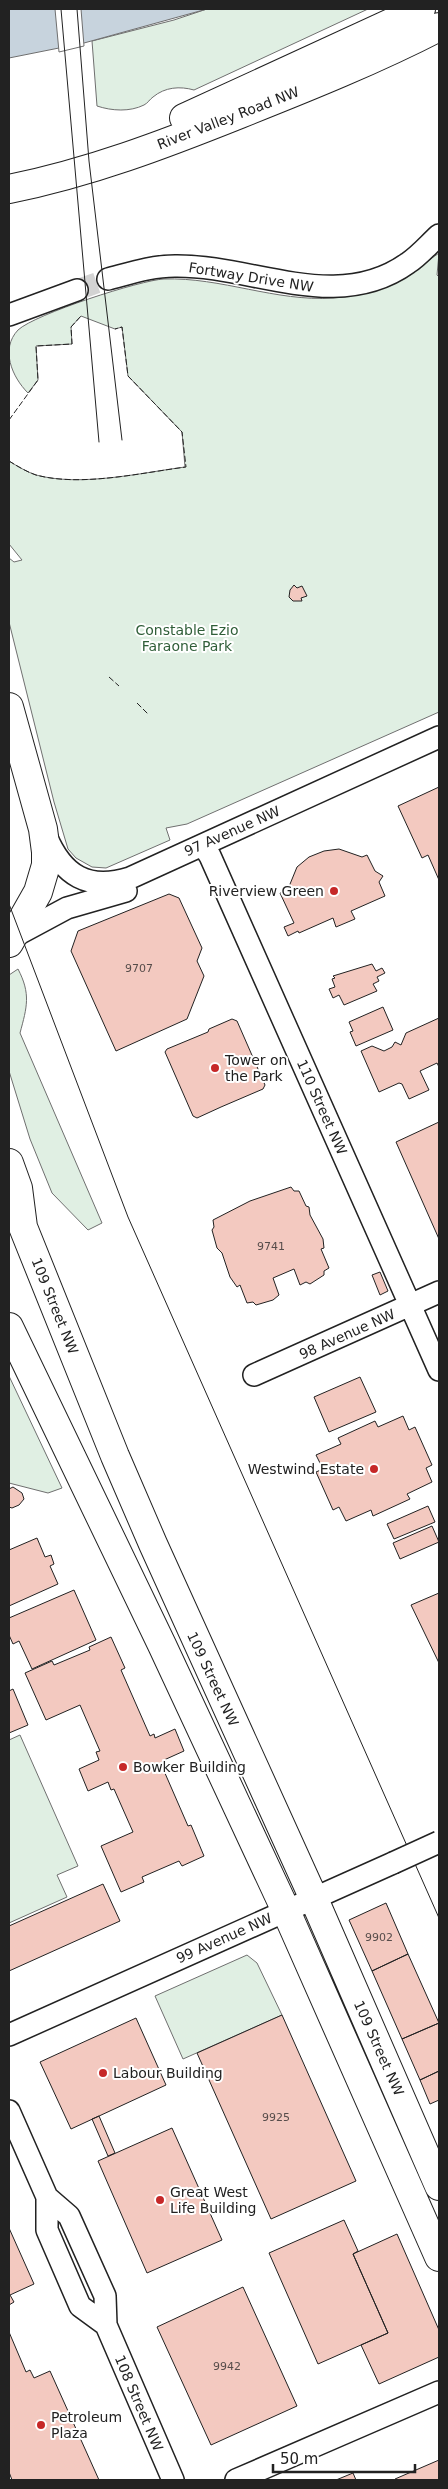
<svg xmlns="http://www.w3.org/2000/svg" width="448" height="2489" viewBox="0 0 448 2489" font-family="'DejaVu Sans',sans-serif">
<style>
.green{fill:#e0efe3;stroke:#6f6f6f}
.water{fill:#c7d3dd;stroke:#6f6f6f}
.pier{fill:#fff;stroke:#6f6f6f}
.building{fill:#f3c9c0;stroke:#222}
.lines{fill:none;stroke-linecap:round;stroke-linejoin:round}
.minor-tunnel{stroke:#d3d3d3;stroke-width:21;stroke-dasharray:21 11;stroke-linecap:butt}
.minor-casing{stroke:#222;stroke-width:24}
.major-casing{stroke:#222;stroke-width:30}
.minor{stroke:#fff;stroke-width:21}
.major{stroke:#fff;stroke-width:28}
.tram{stroke:#222;stroke-width:1}
.minor-bridge-casing{stroke:#222;stroke-width:24;stroke-linecap:butt}
.minor-bridge{stroke:#fff;stroke-width:21}
.fence{stroke:#222;stroke-width:1;stroke-dasharray:6 2.5;stroke-linecap:butt}
.poi-dot{fill:#c62828;stroke:#fff;stroke-width:2}
.labels{text-anchor:middle;stroke-width:4;stroke-linejoin:round;paint-order:stroke}
.number-label{font-size:11px;fill:#564c4a}
.street-label{font-size:14px;fill:#222;stroke:#fff}
.park-label{font-size:14px;fill:#2f5e38;stroke:#fff}
.poi-label{font-size:14px;fill:#222;stroke:#fff;text-anchor:start}
</style>
<rect width="100%" height="100%" fill="#fff"/>
<path class="green" d="M207,9H368L194,90C180,86 165,87 153,97C150,99 148,103 144,105C130,112 112,111 97,106L92,41L174,20Z
M439,253L437,275L439,277V712L187,824L166,828L170,840L106,868L92,867L76,858L68,849L54,802L9,622V558L14,562L22,560L9,544V461C17,466 27,472 36,475C81,487 140,473 185,467L182,432L128,376L122,327L115,329L81,316L71,327L72,344L36,346L38,380L28,393C12,377 0,349 18,330C35,314 141,280 164,279C221,277 276,302 333,298C374,295 407,276 439,253Z
M18,969C31,994 27,1007 20,1033L102,1223L88,1230L52,1193L30,1139L9,1071V975Z
M9,1376L62,1488L48,1493L9,1483Z
M20,1735L78,1866L57,1875L67,1897L9,1923V1740Z
M247,1955L257,1963L282,2015L183,2059L155,1996Z"/>
<path class="water" d="M9,9H207L84,43L9,58Z"/>
<path class="pier" d="M55,9H81L84,46L59,52Z"/>
<path class="building" d="M294,585L297,588L302,586L307,596L301,598L302,601H293L289,597L290,590Z
M439,787V880L428,855L422,858L398,806Z
M339,849L362,857L367,855L375,871L383,876L379,882L385,896L351,911L355,919L336,927L333,918L299,933L298,931L288,936L284,927L294,923L280,893L288,889L297,867L309,857L324,851Z
M169,894L179,898L202,948L197,961L204,976L187,1019L116,1051L71,951L78,931Z
M372,964L376,971L382,968L385,973L377,977L379,981L373,984L377,991L344,1005L339,995L333,998L329,989L335,987L332,979L335,978L333,976Z
M383,1007L393,1030L356,1046L350,1032L353,1031L349,1022Z
M439,1018V1067L437,1063L420,1071L429,1090L409,1099L402,1084L399,1083L379,1092L361,1051L372,1046L384,1051L392,1047L395,1042L401,1045L406,1033Z
M232,1019L237,1021L265,1085L263,1089L221,1107L197,1118L193,1116L165,1052L167,1049L208,1032L209,1029Z
M439,1122V1239L396,1142Z
M291,1187L294,1191H299L306,1206L309,1207L310,1215L323,1239L324,1248L321,1249L329,1268L324,1271V1275L310,1284L306,1282L300,1285L294,1269L273,1278L279,1295L273,1300L256,1305L253,1302L247,1303L240,1285L237,1287L230,1277L222,1253L217,1248L212,1230L214,1227L213,1220L250,1201Z
M380,1272L388,1291L380,1295L372,1275Z
M360,1377L376,1412L329,1432L314,1397Z
M403,1416L409,1430L415,1427L432,1465L426,1468L432,1482L407,1494L410,1499L373,1516L371,1510L346,1521L339,1507L333,1510L316,1472L323,1469L316,1455L341,1444L338,1438L375,1421L378,1427Z
M13,1487L22,1493L24,1499L19,1505L12,1508L9,1507V1489Z
M428,1506L435,1522L394,1539L387,1524Z
M432,1526L439,1542L400,1559L393,1543Z
M37,1538L45,1557L51,1555L54,1564L50,1566L58,1584L9,1606V1550Z
M74,1590L96,1640L32,1669L19,1641L13,1644L9,1635V1618Z
M439,1593V1663L411,1605Z
M111,1637L125,1668L121,1670L150,1736L154,1734L155,1738L175,1729L184,1751L164,1760L166,1763L161,1764L188,1826L191,1825L204,1856L182,1866L179,1861L142,1877L144,1882L121,1892L101,1846L133,1832L114,1789L111,1790L108,1782L88,1791L79,1769L99,1760L96,1752L100,1751L80,1705L46,1720L25,1673L52,1661L54,1665L90,1650L89,1647Z
M13,1689L28,1725L9,1733V1691Z
M103,1884L120,1921L9,1971V1926Z
M386,1903L408,1954L372,1971L349,1920Z
M408,1954L439,2023L402,2039L372,1971Z
M282,2015L356,2181L271,2219L197,2053Z
M136,2018L166,2085L71,2129L40,2062Z
M439,2023V2071L420,2080L402,2039Z
M439,2071V2100L430,2104L420,2080Z
M99,2116L115,2153L108,2156L92,2119Z
M172,2128L222,2240L147,2273L98,2161Z
M344,2220L358,2251L353,2254L388,2333L318,2364L269,2253Z
M9,2228L34,2284L10,2295L14,2302L9,2305Z
M397,2234L439,2330V2357L379,2384L361,2345L388,2333L353,2254Z
M243,2287L297,2406L211,2445L157,2327Z
M9,2332L26,2372L30,2370L34,2378L50,2371L99,2480H12L9,2472Z
M439,2460V2480H396L395,2479Z
M353,2473L356,2480H336Z"/>
<g class="lines">
<path class="minor-tunnel" d="M77,290L108,279"/>
<g class="minor-casing">
<path id="minor" d="M108,279C131,273 152,266 175,266C253,265 337,314 408,263C419,256 429,244 439,235
M9,315L77,290
M46,836C63,876 88,891 130,878L439,737
M203,845L210,856L439,1370
M13,937L67,908L126,891
M254,1375L439,1292
M9,2035L393,1863
M9,2111L47,2197V2230L80,2306L106,2325
M47,2197L69,2216L105,2296L106,2325L173,2480
M236,2480L439,2392"/>
</g>
<g class="major-casing">
<path id="major" d="M184,118L421,9
M9,189C89,173 165,144 240,114C308,87 375,60 439,27
M9,707L43,829L46,852V865L38,892L9,943
M9,1163L18,1188L23,1227L115,1456L153,1544L314,1899L439,2186
M9,1327L162,1645L286,1911L439,2257"/>
</g>
<use href="#minor" class="minor"/>
<use href="#major" class="major"/>
<path class="tram" d="M61,9L99,442
M77,9L89,161L122,440
M9,904L128,1217L439,1918"/>
<g class="minor-bridge-casing">
<path id="minor-bridge" d="M393,1863L439,1842"/>
</g>
<use href="#minor-bridge" class="minor-bridge"/>
<path class="fence" d="M9,420L38,380L36,346L72,344L71,327L81,316
M9,461C17,466 27,472 36,475C81,487 140,473 186,467L182,432L128,376L122,327L115,329
M109,677L119,686
M137,703L148,714"/>
</g>
<g class="poi-dot">
<circle cx="334" cy="891" r="5"/>
<circle cx="215" cy="1068" r="5"/>
<circle cx="374" cy="1469" r="5"/>
<circle cx="123" cy="1767" r="5"/>
<circle cx="103" cy="2073" r="5"/>
<circle cx="160" cy="2200" r="5"/>
<circle cx="41" cy="2425" r="5"/>
</g>
<g class="labels">
<g class="number-label">
<text x="139" y="972">9707</text>
<text x="271" y="1250">9741</text>
<text x="379" y="1941">9902</text>
<text x="276" y="2121">9925</text>
<text x="227" y="2370">9942</text>
</g>
<g class="street-label">
<text transform="translate(228 118) rotate(-21)" y="5">River Valley Road NW</text>
<text transform="translate(251 277) rotate(9)" y="5">Fortway Drive NW</text>
<text transform="translate(232 831) rotate(-24)" y="5">97 Avenue NW</text>
<text transform="translate(322 1107) rotate(66)" y="5">110 Street NW</text>
<text transform="translate(55 1306) rotate(68)" y="5">109 Street NW</text>
<text transform="translate(347 1334) rotate(-24)" y="5">98 Avenue NW</text>
<text transform="translate(213 1679) rotate(65)" y="5">109 Street NW</text>
<text transform="translate(224 1938) rotate(-24)" y="5">99 Avenue NW</text>
<text transform="translate(379 2048) rotate(66)" y="5">109 Street NW</text>
<text transform="translate(139 2403) rotate(67)" y="5">108 Street NW</text>
</g>
<g class="park-label">
<text x="187" y="635">Constable Ezio<tspan x="187" dy="16">Faraone Park</tspan></text>
</g>
<g class="poi-label">
<text x="324" y="896" text-anchor="end">Riverview Green</text>
<text x="225" y="1065">Tower on<tspan x="225" dy="16">the Park</tspan></text>
<text x="364" y="1474" text-anchor="end">Westwind Estate</text>
<text x="133" y="1772">Bowker Building</text>
<text x="113" y="2078">Labour Building</text>
<text x="170" y="2197">Great West<tspan x="170" dy="16">Life Building</tspan></text>
<text x="51" y="2422">Petroleum<tspan x="51" dy="16">Plaza</tspan></text>
</g>
</g>
<rect width="448" height="2489" fill="none" stroke="#222222" stroke-width="20"/>
<path d="M273 2464v8h142v-8" fill="none" stroke="#222222" stroke-width="2.5"/>
<text x="280" y="2464" font-size="15" fill="#222222" stroke="#ffffff" stroke-width="4" paint-order="stroke">50 m</text>
</svg>
